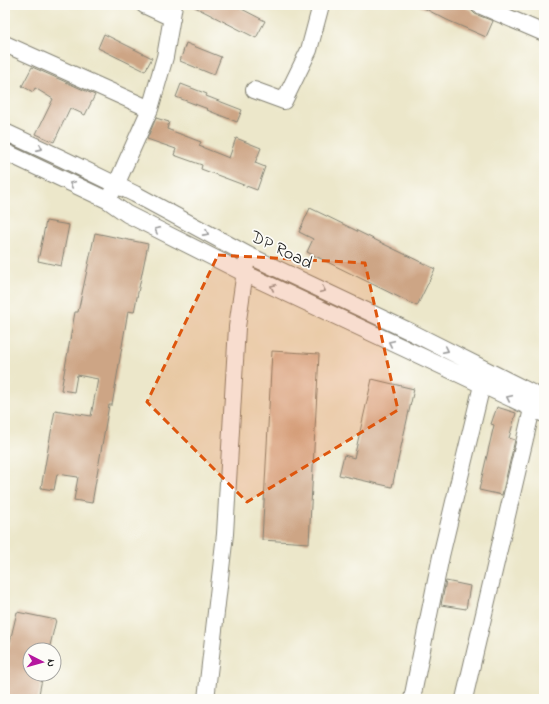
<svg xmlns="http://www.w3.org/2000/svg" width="549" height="704" viewBox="0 0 549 704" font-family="'Indie Flower',sans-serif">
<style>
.building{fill:#cda585}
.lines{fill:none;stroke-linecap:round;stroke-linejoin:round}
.minor-casing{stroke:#848273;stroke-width:18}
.minor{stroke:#fff;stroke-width:16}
.oneway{stroke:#999}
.marked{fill:#de560d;fill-opacity:0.2;stroke:#de560d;stroke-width:3;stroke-dasharray:8 5;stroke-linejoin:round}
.labels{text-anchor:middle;stroke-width:3.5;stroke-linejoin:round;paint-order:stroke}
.street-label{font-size:18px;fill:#1c1c1c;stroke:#fdfcf7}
</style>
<rect width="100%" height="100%" fill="#fdfcf7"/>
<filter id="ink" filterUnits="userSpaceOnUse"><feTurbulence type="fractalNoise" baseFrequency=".025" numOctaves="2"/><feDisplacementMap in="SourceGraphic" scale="8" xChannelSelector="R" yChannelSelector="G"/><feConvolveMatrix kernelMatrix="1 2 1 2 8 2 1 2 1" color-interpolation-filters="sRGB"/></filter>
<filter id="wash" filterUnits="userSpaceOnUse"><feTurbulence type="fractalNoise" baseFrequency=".012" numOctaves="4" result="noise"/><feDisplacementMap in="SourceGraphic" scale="16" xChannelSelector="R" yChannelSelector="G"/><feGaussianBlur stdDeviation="0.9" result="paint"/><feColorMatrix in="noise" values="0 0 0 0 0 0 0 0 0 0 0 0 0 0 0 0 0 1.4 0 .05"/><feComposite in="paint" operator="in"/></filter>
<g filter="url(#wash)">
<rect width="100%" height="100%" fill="#ece7ca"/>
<g id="blocks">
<path class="building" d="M191,5H234L265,21L256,38Z
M418,5H461L471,10L475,14L493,21L486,37L447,20Z
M104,34L152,58L145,71L98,48Z
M186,43L221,57L214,75L180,61Z
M32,67L95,95L85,115L70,108L54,142L36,134L53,99L35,88L33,92L22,86Z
M181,84L207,94L206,96L242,110L237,122L207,110L208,109L176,97Z
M156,118L169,122L167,129L201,142L199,146L229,158L236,138L261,148L255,163L265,167L257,190L201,169L202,165L174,155L176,149L147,139Z
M310,208L435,269L417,306L307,252L313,239L299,232Z
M46,221L69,225L61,266L38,261Z
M95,233L148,244L134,312L128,311L112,405H109L92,503L74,500L78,477L57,474L54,490L41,488L55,410L91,416L98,379L77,375L74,392L61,390L75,312H78Z
M272,351L319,354L309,543L262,540Z
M372,379L414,389L392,487L339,475L344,455L354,458Z
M497,407L516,413L509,438L515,440L502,495L479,490L494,425L491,424Z
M446,581L470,586L466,609L441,605Z
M17,612L56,620L49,650H30V674H43L38,699H5V662Z"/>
</g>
</g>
<g filter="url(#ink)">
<use href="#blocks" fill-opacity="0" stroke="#848273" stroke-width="1"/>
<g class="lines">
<g class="minor-casing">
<path id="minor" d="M144,5L172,18
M479,5L544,33
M5,44L150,109
M254,90L284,101L309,50L321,5
M5,132L61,158L135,194L248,255L411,332L544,399
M5,152L107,200L127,214L244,273L544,414
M111,194L116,185L150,109L165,57L174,5
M206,699L225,534L237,327L246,264
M412,699L441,556L482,385
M464,699L532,409"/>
</g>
<use href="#minor" class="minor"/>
</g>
<defs><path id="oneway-chevron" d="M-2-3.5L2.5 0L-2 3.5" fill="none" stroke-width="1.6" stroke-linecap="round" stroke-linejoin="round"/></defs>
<g class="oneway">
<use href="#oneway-chevron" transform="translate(40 148) rotate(25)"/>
<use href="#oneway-chevron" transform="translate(72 184) rotate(-155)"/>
<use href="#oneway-chevron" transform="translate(157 230) rotate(-153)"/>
<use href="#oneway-chevron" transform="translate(206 233) rotate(28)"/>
<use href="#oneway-chevron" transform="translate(273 287) rotate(-155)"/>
<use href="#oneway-chevron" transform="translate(323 290) rotate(25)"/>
<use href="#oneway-chevron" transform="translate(391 343) rotate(-155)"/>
<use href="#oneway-chevron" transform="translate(446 350) rotate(26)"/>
<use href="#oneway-chevron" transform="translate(509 398) rotate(-155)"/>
</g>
</g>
<path class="marked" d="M218,255L365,263L398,410L247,502L147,402Z"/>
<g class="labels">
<g class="street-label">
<text transform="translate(282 249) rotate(26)" y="6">DP Road</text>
</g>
</g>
<rect width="549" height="704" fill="none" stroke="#fdfcf7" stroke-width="20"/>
<g transform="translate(42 662) rotate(96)"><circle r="19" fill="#fdfcf7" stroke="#a3a29f"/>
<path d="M0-3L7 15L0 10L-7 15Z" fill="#b5179e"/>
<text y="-6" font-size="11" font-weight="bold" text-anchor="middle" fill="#1c1c1c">N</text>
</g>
</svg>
